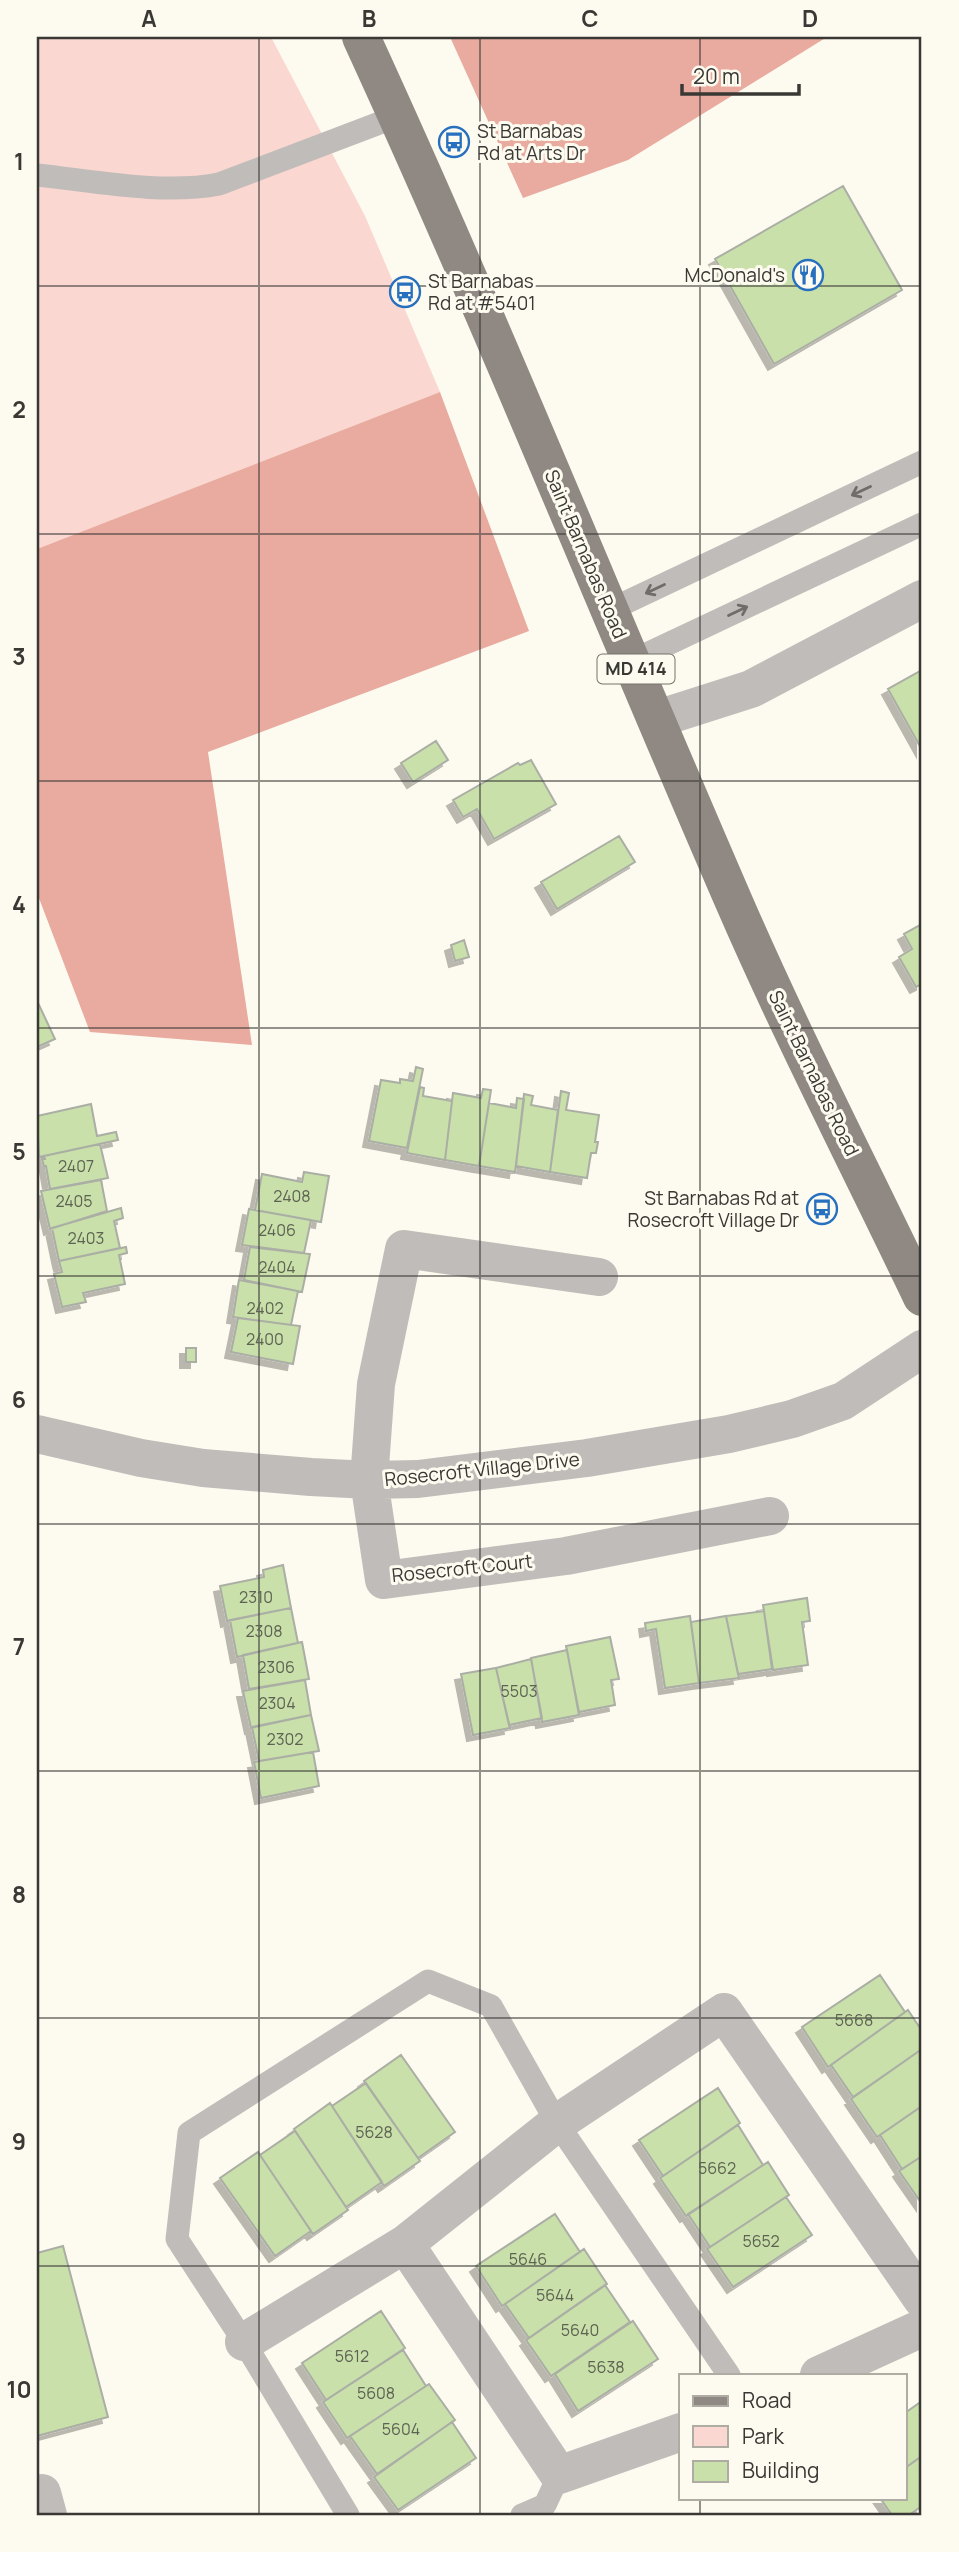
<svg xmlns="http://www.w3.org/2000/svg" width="959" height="2552" viewBox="0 0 959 2552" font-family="Manrope,sans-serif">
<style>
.green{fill:#fad7d0}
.forest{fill:#e9ab9f}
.building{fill:#c9e0aa;stroke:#aaaea4;stroke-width:2;filter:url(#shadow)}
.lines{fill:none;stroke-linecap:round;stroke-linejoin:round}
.service{stroke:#c0bcb9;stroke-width:23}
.minor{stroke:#c0bcb9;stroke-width:38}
.primary{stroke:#908983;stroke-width:38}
.oneway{stroke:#6f6d69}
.grid{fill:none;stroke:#393834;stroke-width:2;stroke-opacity:0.55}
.labels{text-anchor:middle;stroke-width:6;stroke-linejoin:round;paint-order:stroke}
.number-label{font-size:16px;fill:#5d6252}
.shield{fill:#fdfaef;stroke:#74726c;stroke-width:2}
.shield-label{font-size:18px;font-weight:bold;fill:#393834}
.poi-label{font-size:19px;fill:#393834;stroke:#fdfaef;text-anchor:start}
.street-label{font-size:19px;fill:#393834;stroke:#fdfaef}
.neatline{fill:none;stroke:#393834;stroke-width:2.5}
.grid-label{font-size:23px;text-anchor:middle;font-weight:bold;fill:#393834}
</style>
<defs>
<filter id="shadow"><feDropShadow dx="-6" dy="6" stdDeviation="0" flood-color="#0004"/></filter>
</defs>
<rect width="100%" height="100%" fill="#fdfaef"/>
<path class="green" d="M37,37H271L365,216L440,392L37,549Z"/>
<path class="forest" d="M450,37H827L628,160L523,198Z
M440,392L529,631L208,752L252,1045L90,1032L37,893V549Z"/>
<path class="building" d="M843,186L902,290L774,364L715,259Z
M922,670V750L888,689Z
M436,741L448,760L413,782L401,763Z
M531,760L556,804L494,839L477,809L463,817L453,800L518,763L520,765Z
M619,836L635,862L557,909L541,882Z
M922,924V984L916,987L899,957L912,949L904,934Z
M464,940L469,957L455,961L451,945Z
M39,1005L55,1039L37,1047V1007Z
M416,1067L423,1069L407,1148L369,1141L381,1080L400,1083V1079L413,1081Z
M420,1087L424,1088L423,1096L452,1101L445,1160L407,1153Z
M483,1089L491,1090L479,1166L445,1160L453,1093L481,1098Z
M561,1091L569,1093L566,1110L599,1115L595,1142H598L596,1153H591L587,1178L550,1172Z
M524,1094L533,1096L531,1105L558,1110L550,1172L516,1166Z
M517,1098L524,1099L515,1172L479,1166L489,1103L516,1108Z
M91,1104L97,1136L116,1132L118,1140L39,1157L37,1116Z
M100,1144L108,1178L50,1189L46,1166H44L42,1159H45L44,1156Z
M304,1172L329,1176L321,1222L255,1210L262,1174L302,1182Z
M101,1180L107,1211L50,1229L41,1191Z
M121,1208L123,1218L114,1221L120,1248L59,1261L52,1228Z
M249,1209L311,1220L304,1253L242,1245Z
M126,1247L127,1253L119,1255L125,1284L83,1293L86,1302L62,1307L54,1274L62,1272L59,1261Z
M250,1247L310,1254L302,1292L244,1280Z
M239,1280L298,1291L291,1325L233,1317Z
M238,1318L300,1326L293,1364L231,1352Z
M186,1348H196V1362H186Z
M283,1565L291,1608L227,1621L220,1586L264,1577L263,1570Z
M807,1598L810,1621L802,1622L808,1665L773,1670L763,1605Z
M291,1608L298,1643L237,1657L230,1620Z
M764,1611L772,1669L738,1674L726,1616Z
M690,1616L699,1683L665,1688L656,1629L646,1631L645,1623Z
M726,1616L739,1678L699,1683L691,1622Z
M610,1637L619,1679L611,1680L615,1705L579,1712L566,1646Z
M302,1642L309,1679L249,1689L243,1655Z
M567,1650L579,1715L542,1722L531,1658Z
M531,1659L542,1718L509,1725L496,1668Z
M496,1668L510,1728L473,1735L461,1674Z
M305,1680L311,1715L251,1728L243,1691Z
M311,1715L319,1751L259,1761L252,1727Z
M313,1752L319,1786L261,1798L254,1762Z
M880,1975L905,2012L828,2067L802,2027Z
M908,2010L922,2031V2049L853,2097L831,2065Z
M922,2049V2106L877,2137L851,2099Z
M401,2055L455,2132L418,2158L364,2081Z
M366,2083L420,2161L384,2186L332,2106Z
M718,2088L740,2123L663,2176L639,2140Z
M330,2103L382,2182L346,2207L294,2129Z
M922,2106V2156L902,2169L880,2135Z
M738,2125L763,2165L686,2216L660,2178Z
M295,2131L348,2210L313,2234L260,2155Z
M258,2152L311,2231L275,2256L220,2178Z
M922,2156V2204L899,2171Z
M768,2162L789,2195L710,2247L688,2214Z
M786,2197L812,2235L733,2287L707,2249Z
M555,2214L580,2252L502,2306L476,2266Z
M63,2246L108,2417L37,2436V2253Z
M584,2249L607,2284L529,2338L505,2304Z
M605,2285L630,2322L551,2376L526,2340Z
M381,2311L405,2348L326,2400L302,2363Z
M633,2321L658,2359L578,2411L555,2374Z
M403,2350L426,2386L347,2438L323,2402Z
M429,2384L455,2420L377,2474L350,2436Z
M922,2401V2456L905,2468V2413Z
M452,2422L476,2458L398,2510L374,2477Z
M922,2456V2506L909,2515H892L880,2498H905V2468Z"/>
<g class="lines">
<path class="service" d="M37,175C94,181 163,195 219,184L398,116
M610,610L922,462
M632,661L922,524
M348,2515L244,2342L177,2239L189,2133L428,1981L491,2006L557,2123L729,2375
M522,2515L545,2505L559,2475"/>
<path class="minor" d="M657,719L751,689L922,599
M599,1277L404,1249L376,1384L369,1480L384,1580L566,1556L770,1516
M37,1434L141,1458L203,1468L311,1477L369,1480L418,1479L587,1458L729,1434L792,1419L843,1401L922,1349
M405,2244L559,2475L681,2432
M244,2342L405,2244L557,2123L724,2012L922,2299
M819,2375L922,2328
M42,2493L48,2515"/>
<path class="primary" d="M361,37C492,322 609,614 734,902C792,1036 859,1165 922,1297"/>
</g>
<defs><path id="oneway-shaft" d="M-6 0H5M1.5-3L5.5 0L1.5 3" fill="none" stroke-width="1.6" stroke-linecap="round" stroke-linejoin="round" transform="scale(1.75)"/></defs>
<g class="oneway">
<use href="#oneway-shaft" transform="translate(861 491) rotate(155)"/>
<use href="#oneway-shaft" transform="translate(655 589) rotate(155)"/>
<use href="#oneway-shaft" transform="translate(738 611) rotate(-25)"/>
</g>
<path class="grid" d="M259,37V2515M480,37V2515M700,37V2375M37,286H922M37,534H922M37,781H922M37,1028H922M37,1276H922M37,1524H922M37,1771H922M37,2018H922M37,2266H922M700,2498V2515"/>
<defs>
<g id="bus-ring" transform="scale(1.575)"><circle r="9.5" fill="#fdfaef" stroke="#2770c0" stroke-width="1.5"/><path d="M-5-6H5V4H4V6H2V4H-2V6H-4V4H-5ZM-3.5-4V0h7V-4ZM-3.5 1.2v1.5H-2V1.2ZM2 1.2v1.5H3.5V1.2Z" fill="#2770c0"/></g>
<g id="restaurant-ring" transform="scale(1.575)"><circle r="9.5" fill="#fdfaef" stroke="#2770c0" stroke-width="1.5"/><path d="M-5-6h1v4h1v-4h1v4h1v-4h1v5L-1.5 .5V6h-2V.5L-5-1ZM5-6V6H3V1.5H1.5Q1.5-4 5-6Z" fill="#2770c0"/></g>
</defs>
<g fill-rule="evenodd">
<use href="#bus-ring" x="454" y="142"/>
<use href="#restaurant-ring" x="808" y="275"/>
<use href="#bus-ring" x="405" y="292"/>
<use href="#bus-ring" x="822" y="1209"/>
</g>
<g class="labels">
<g class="number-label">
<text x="76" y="1172">2407</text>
<text x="292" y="1202">2408</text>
<text x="74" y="1207">2405</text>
<text x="277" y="1236">2406</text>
<text x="86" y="1244">2403</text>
<text x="277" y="1273">2404</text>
<text x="265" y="1314">2402</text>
<text x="265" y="1345">2400</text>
<text x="256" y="1603">2310</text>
<text x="264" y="1637">2308</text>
<text x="276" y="1673">2306</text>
<text x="519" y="1697">5503</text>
<text x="277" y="1709">2304</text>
<text x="285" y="1745">2302</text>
<text x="854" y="2026">5668</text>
<text x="374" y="2138">5628</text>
<text x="717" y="2174">5662</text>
<text x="761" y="2247">5652</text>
<text x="528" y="2265">5646</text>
<text x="555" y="2301">5644</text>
<text x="580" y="2336">5640</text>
<text x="352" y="2362">5612</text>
<text x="606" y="2373">5638</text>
<text x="376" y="2399">5608</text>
<text x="401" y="2435">5604</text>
</g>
<rect class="shield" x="597.5" y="654.5" width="77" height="29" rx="5"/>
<g class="shield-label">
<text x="636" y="675">MD 414</text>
</g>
<g class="poi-label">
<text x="477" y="138">St Barnabas<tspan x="477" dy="22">Rd at Arts Dr</tspan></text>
<text x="785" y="282" text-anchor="end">McDonald's</text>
<text x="428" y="288">St Barnabas<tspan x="428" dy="22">Rd at #5401</tspan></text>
<text x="799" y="1205" text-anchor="end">St Barnabas Rd at<tspan x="799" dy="22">Rosecroft Village Dr</tspan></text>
</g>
<g class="street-label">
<text transform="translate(586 554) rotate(67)" y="7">Saint Barnabas Road</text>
<text transform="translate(814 1073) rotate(64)" y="7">Saint Barnabas Road</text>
<text transform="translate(482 1469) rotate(-6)" y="7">Rosecroft Village Drive</text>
<text transform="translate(462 1568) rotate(-6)" y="7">Rosecroft Court</text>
</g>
</g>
<rect width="959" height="2552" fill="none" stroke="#fdfaef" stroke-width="77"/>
<rect x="679" y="2374" width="228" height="126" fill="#fdfaef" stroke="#afaca4" stroke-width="2"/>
<rect x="693" y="2396" width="35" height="10" fill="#908983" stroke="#afaca4" stroke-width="2"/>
<text x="742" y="2408" font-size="21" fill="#393834">Road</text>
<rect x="693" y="2426" width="35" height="21" fill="#fad7d0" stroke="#afaca4" stroke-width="2"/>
<text x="742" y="2444" font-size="21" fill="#393834">Park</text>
<rect x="693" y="2461" width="35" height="21" fill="#c9e0aa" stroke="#afaca4" stroke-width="2"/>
<text x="742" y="2478" font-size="21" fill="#393834">Building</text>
<path d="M682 84v10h117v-10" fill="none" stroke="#393834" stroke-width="3.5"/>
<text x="693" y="84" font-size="21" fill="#393834" stroke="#fdfaef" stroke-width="5" paint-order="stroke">20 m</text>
<rect x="38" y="38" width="882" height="2476" class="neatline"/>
<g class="grid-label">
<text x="149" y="27">A</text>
<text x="369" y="27">B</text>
<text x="590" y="27">C</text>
<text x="810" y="27">D</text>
<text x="19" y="170">1</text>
<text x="19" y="418">2</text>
<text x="19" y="665">3</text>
<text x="19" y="913">4</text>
<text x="19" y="1160">5</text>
<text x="19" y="1408">6</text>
<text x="19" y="1655">7</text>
<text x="19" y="1903">8</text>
<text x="19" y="2150">9</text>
<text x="19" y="2398">10</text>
</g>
</svg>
